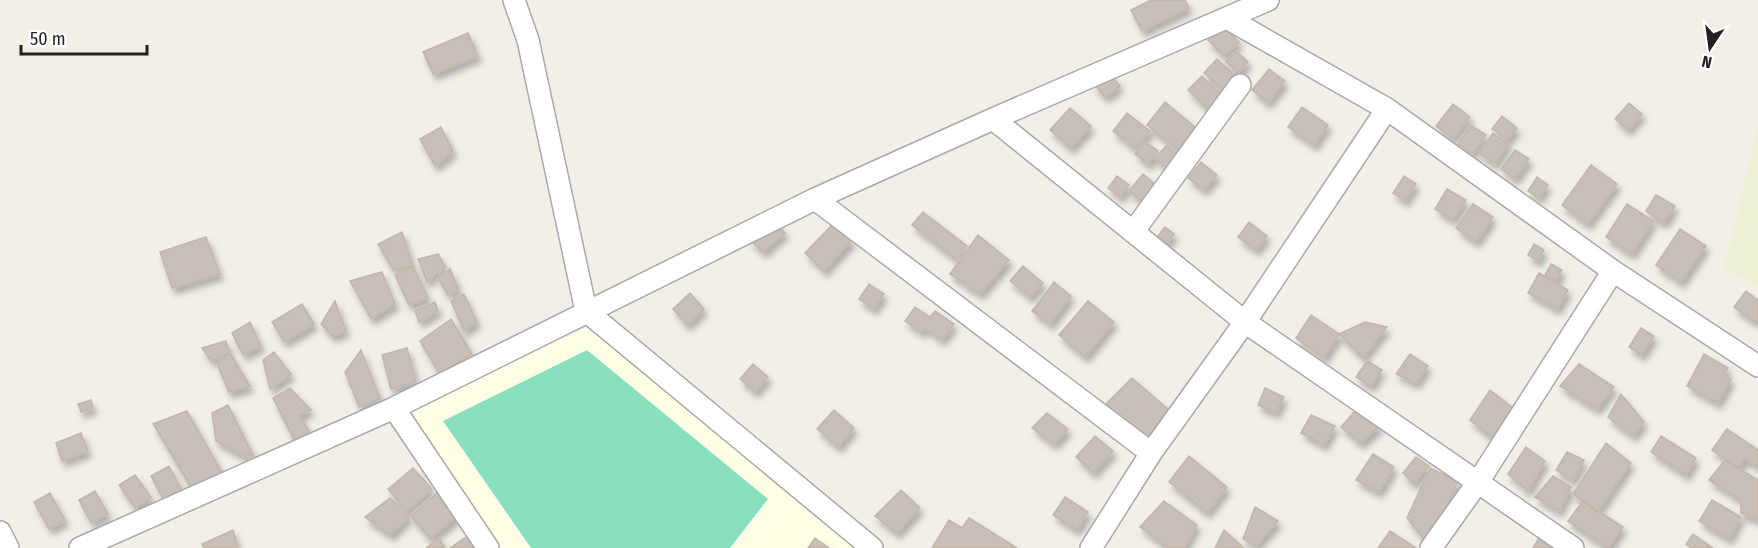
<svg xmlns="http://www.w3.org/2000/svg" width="1758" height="548" viewBox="0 0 1758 548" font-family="'Fira Sans Condensed',sans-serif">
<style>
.education{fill:#ffffe5}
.farmland{fill:#eef0d5}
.pitch{fill:#88e0be}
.building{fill:#c7bfb8;stroke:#c4b6ab;stroke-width:1.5;filter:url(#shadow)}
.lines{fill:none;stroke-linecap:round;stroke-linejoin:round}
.minor-casing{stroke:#a9a9a9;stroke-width:24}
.minor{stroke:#fff;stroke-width:21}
</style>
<defs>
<filter id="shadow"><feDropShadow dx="3.5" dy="6" stdDeviation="3" flood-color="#0004"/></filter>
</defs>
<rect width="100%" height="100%" fill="#f2efe9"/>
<path class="education" d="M587,327L859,548H501L408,413Z"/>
<path class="farmland" d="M1758,128V287L1724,268Z"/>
<path class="pitch" d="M587,350L768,499L730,548H531L443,421Z"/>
<path class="building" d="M1151,0H1185L1189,8L1142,31L1131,10Z
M1223,26L1239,42L1224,56L1208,40Z
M468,33L478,56L433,74L423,52Z
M1236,51L1248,62L1238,73L1226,62Z
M1217,59L1238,78L1225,92L1204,73Z
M1269,69L1285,81L1268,103L1252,90Z
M1109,72L1120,86L1105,97L1094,84Z
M1202,76L1223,96L1210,111L1188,90Z
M1165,102L1200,131L1182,153L1147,125Z
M1629,103L1642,114L1628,130L1615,119Z
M1453,104L1470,117L1453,139L1436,126Z
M1302,107L1328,125L1314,145L1288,127Z
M1070,108L1091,126L1071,148L1050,130Z
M1127,113L1150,131L1135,148L1113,131Z
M1502,116L1517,128L1507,140L1492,129Z
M1471,125L1486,135L1473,154L1458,144Z
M441,127L453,151L435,166L420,139Z
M1493,133L1508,144L1495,164L1479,153Z
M1144,141L1158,151L1148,164L1135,154Z
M1167,145L1181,158L1170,171L1155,158Z
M1515,150L1529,159L1515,179L1501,169Z
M1201,162L1217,175L1204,190L1188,178Z
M1591,165L1617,184L1588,224L1562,205Z
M1143,174L1160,188L1146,205L1129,191Z
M1117,176L1129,185L1120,197L1108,188Z
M1404,176L1416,184L1405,201L1393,193Z
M1537,177L1548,185L1539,198L1528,191Z
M1447,189L1466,200L1453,220L1435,209Z
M1656,195L1675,206L1664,223L1646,211Z
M1473,204L1493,217L1476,242L1456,228Z
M1627,204L1653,221L1632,254L1606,237Z
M923,212L967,246L957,260L912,225Z
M774,221L785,233L763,252L750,240Z
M1249,222L1267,236L1256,250L1238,237Z
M832,225L852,240L824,271L805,253Z
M1165,227L1174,234L1167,244L1157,237Z
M1680,229L1706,246L1681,282L1656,265Z
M402,232L413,266L393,270L378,244Z
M978,235L1009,260L980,294L950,274Z
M206,237L220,274L172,288L160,252Z
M1534,244L1544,250L1538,261L1528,255Z
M438,254L445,266L427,282L418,259Z
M1551,264L1562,270L1556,281L1545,275Z
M413,266L428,298L409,305L395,275Z
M1023,266L1043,283L1030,297L1010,281Z
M450,269L459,290L447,294L438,278Z
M382,272L395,304L371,319L350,281Z
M1539,273L1568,290L1557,309L1528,293Z
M1054,282L1071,296L1050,324L1032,311Z
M869,284L884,294L874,309L859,299Z
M1746,291L1758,300V318L1755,322L1734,307Z
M690,293L704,309L687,325L673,309Z
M464,294L477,322L464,331L451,301Z
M335,301L346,331L332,336L321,324Z
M1088,301L1114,322L1085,357L1059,335Z
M435,302L438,311L419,322L415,311Z
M302,304L314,324L284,342L272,322Z
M915,307L930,317L935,311L954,324L942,340L925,328L921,332L905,321Z
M1311,315L1339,334L1324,358L1296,338Z
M451,319L472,354L440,375L420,341Z
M250,322L261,346L243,355L232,333Z
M1365,322L1387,327L1363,358L1339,334Z
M1641,328L1654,336L1642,355L1629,347Z
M226,341L230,353L211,361L202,348Z
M407,348L416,382L391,389L382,355Z
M361,350L380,399L359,407L345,372Z
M274,352L291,374L270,389L263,360Z
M230,353L250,386L229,392L217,364Z
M1410,354L1428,366L1416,383L1396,374Z
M1704,354L1728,368L1724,375L1731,379L1718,403L1687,386Z
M1367,361L1382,370L1371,386L1356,377Z
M753,364L768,377L755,392L740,379Z
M1579,364L1614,387L1597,409L1560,386Z
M1132,378L1170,411L1148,445L1102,408Z
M290,388L311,410L299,415L314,438L298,448L273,398Z
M1265,388L1284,397L1276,413L1258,405Z
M1490,390L1517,411L1496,441L1470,420Z
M1621,394L1644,422L1633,436L1608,417Z
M91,400L93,408L81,412L78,404Z
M228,405L257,463L216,441L212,413Z
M834,410L854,428L838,447L817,429Z
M1356,410L1380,426L1360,443L1341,427Z
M187,411L224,476L192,489L153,424Z
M1047,413L1068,429L1054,444L1032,428Z
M1311,415L1335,426L1324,445L1301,433Z
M1727,429L1758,450V467L1745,458L1739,468L1712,450Z
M81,433L88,451L62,461L56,443Z
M1095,436L1113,451L1093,473L1076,457Z
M1661,436L1696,458L1686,475L1651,452Z
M1606,443L1631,463L1597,512L1573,494Z
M1526,447L1545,461L1528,491L1508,474Z
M1567,452L1584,460L1573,480L1556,470Z
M1373,454L1394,467L1379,492L1356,480Z
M1189,456L1227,487L1207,513L1169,482Z
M1416,457L1429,466L1414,484L1403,473Z
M1725,460L1758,480V520L1741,513V500L1709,480Z
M169,466L184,494L163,499L151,476Z
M413,468L432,489L406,511L388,489Z
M1430,468L1458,481L1429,546L1407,518Z
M135,475L151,497L135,508L119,485Z
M1553,476L1571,487L1559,511L1535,497Z
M901,490L920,508L897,533L875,516Z
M95,491L108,514L91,523L79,500Z
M438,492L460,514L430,539L411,516Z
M50,493L65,520L49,529L34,502Z
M1065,497L1088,512L1077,530L1053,515Z
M390,498L409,517L390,535L365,517Z
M1712,500L1741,517L1729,539L1699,521Z
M1164,501L1197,525L1184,548H1168L1140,527Z
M1583,501L1623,527L1608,548L1568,521Z
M1255,507L1278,521L1256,546L1243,539Z
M969,518L1017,548H932L949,520L962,528Z
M233,530L238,548H204L202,544Z
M1224,530L1244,548H1215Z
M1390,531L1416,548H1378Z
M472,533L482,548H450Z
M1693,534L1713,548H1691L1686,544Z
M1540,536L1558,548H1533Z
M439,538L445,548H426Z
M815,538L829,548H808Z"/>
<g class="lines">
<g class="minor-casing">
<path id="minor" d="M514,0L528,40L586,311L872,548
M1227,18L1387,109L1613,271L1758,366
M993,119L1245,322L1573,548
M815,199L1151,453
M1133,232L1240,85
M394,408L488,548
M0,532L8,548
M80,548L394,408L815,199L993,119L1268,0
M1091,548L1151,453L1245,322L1387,109
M1431,548L1478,482L1613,271"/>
</g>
<use href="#minor" class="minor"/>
</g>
<g transform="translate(1710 48) rotate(193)" stroke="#ffffff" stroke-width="4.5" paint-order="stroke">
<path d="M0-4.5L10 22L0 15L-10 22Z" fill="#222222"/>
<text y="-9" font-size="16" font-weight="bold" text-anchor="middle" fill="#222222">N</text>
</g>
<path d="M21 45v9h126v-9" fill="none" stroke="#222222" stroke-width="3"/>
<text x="30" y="45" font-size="18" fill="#222222" stroke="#ffffff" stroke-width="4.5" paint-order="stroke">50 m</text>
</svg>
